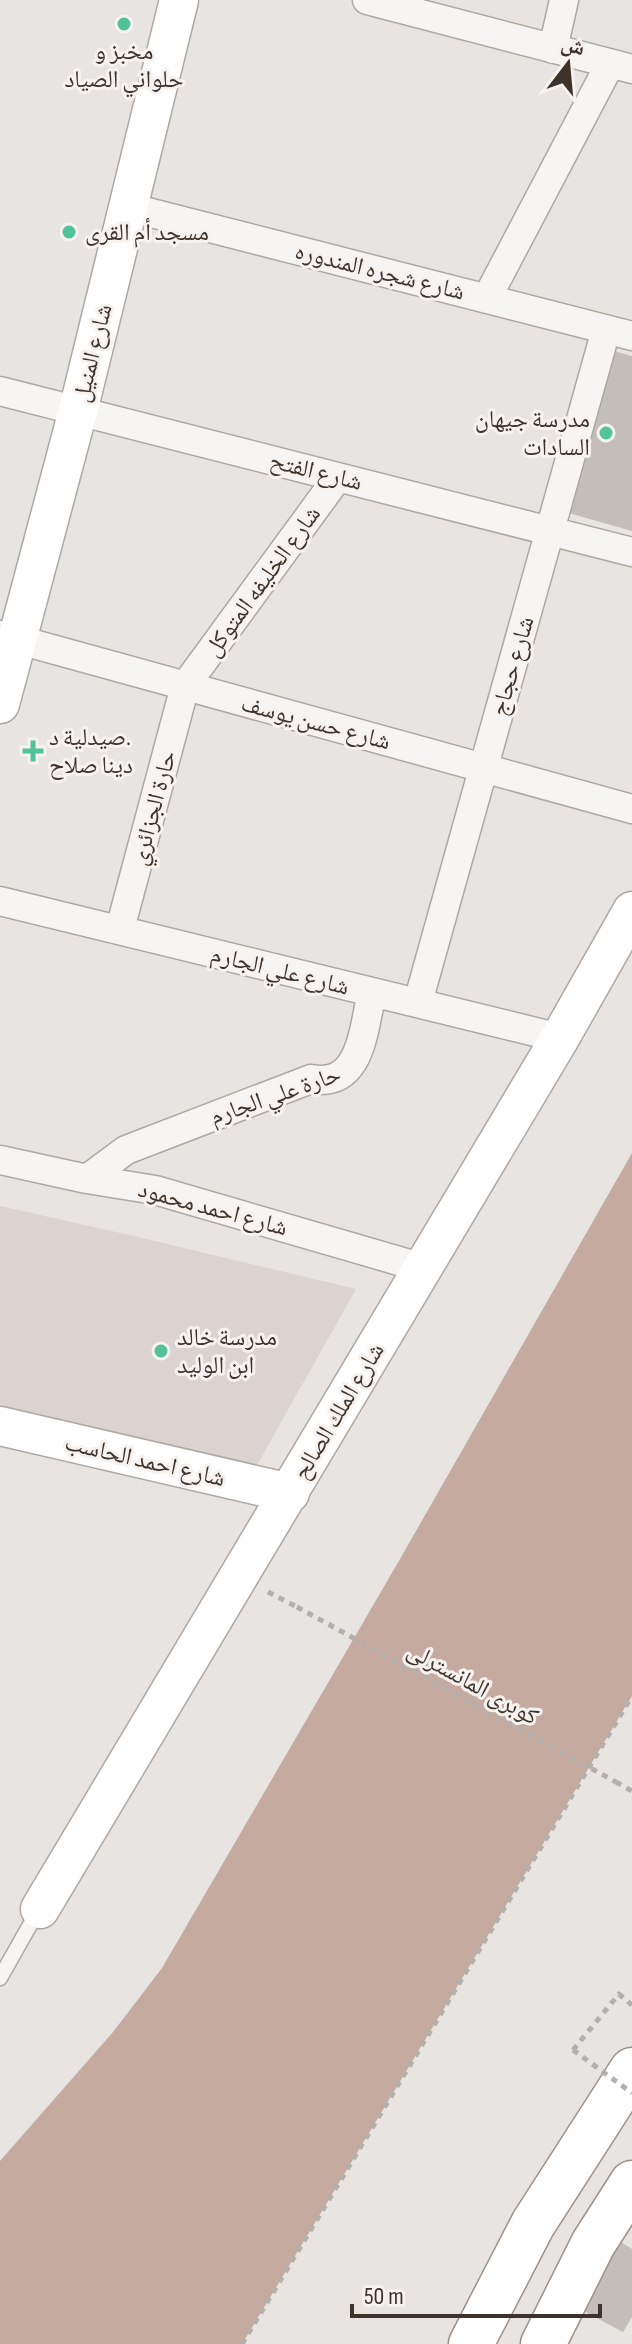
<svg xmlns="http://www.w3.org/2000/svg" width="632" height="2344" viewBox="0 0 632 2344" font-family="'Sofia Sans Condensed','Noto Naskh Arabic',sans-serif">
<style>
.built{fill:#dad3cf}
.water{fill:#c5ab9f}
.building{fill:#c4beb8}
.lines{fill:none;stroke-linecap:round;stroke-linejoin:round}
.lane-casing{stroke:#aea8a3;stroke-width:17}
.street-casing{stroke:#aea8a3;stroke-width:31}
.secondary-casing{stroke:#aea8a3;stroke-width:41}
.highway-casing{stroke:#9d9289;stroke-width:47}
.path{stroke:#b4afab;stroke-width:5;stroke-dasharray:6 6;stroke-linecap:butt}
.lane{stroke:#f7f5f3;stroke-width:14}
.street{stroke:#f7f5f3;stroke-width:28}
.secondary{stroke:#fff;stroke-width:38}
.highway{stroke:#fff;stroke-width:44}
.path-bridge{stroke:#b4afab;stroke-width:5;stroke-dasharray:6 6;stroke-linecap:butt}
.poi-dot{fill:#51c29a;stroke:#f6f2f0;stroke-width:3}
.labels{text-anchor:middle;stroke-width:6;stroke-linejoin:round;paint-order:stroke}
.poi-label{font-size:24px;fill:#3e332b;stroke:#f6f2f0;text-anchor:start}
.street-label{font-size:24px;fill:#3e332b;stroke:#f6f2f0}
</style>
<rect width="100%" height="100%" fill="#e8e4e1"/>
<path class="built" d="M0,1206L138,1237L356,1289L257,1465L0,1412Z"/>
<path class="water" d="M632,1153V1696L242,2344H0V2161L113,2032L162,1968L400,1559Z"/>
<path class="building" d="M604,348L632,356V531L558,510Z
M616,2239L632,2249V2317L623,2332L576,2307Z"/>
<g class="lines">
<g class="lane-casing">
<path id="lane" d="M0,1978L39,1909"/>
</g>
<g class="street-casing">
<path id="street" d="M367,0L632,69
M553,49L564,0
M128,207L632,336
M487,298L610,64
M0,391L632,552
M1,635L632,809
M0,901L560,1038
M120,929L185,686L338,477
M418,1002L606,330
M0,1160L87,1179L155,1190L423,1268
M87,1179L126,1150L311,1079C362,1088 363,1029 372,993"/>
</g>
<g class="secondary-casing">
<path id="secondary" d="M0,704L78,411L179,0
M0,1426L290,1493
M40,1909L560,1038L632,911"/>
</g>
<g class="highway-casing">
<path id="highway" d="M471,2344L533,2224L632,2070
M543,2344L593,2244L632,2183"/>
</g>
<path class="path" d="M268,1592L297,1607
M616,1782L632,1791
M573,2050L619,1994L632,2005
M242,2344L632,1696"/>
<use href="#lane" class="lane"/>
<use href="#street" class="street"/>
<use href="#secondary" class="secondary"/>
<use href="#highway" class="highway"/>
<path class="path-bridge" d="M297,1607L616,1782
M573,2050L632,2093"/>
</g>
<g class="poi-dot">
<circle cx="124" cy="24" r="8"/>
<circle cx="69" cy="232" r="8"/>
<circle cx="606" cy="433" r="8"/>
<path d="M29 739h8v8h8v8h-8v8h-8v-8h-8v-8h8z"/>
<circle cx="161" cy="1351" r="8"/>
</g>
<g class="labels">
<g class="poi-label">
<text x="124" y="59" text-anchor="middle">مخبز و<tspan x="124" dy="28">حلواني الصياد</tspan></text>
<text x="85" y="240">مسجد أم القرى</text>
<text x="590" y="427" text-anchor="end">مدرسة جيهان<tspan x="590" dy="28">السادات</tspan></text>
<text x="49" y="745">صيدلية د.<tspan x="49" dy="28">دينا صلاح</tspan></text>
<text x="177" y="1345">مدرسة خالد<tspan x="177" dy="28">ابن الوليد</tspan></text>
</g>
<g class="street-label">
<text transform="translate(380 271) rotate(14)" y="8">شارع شجره المندوره</text>
<text transform="translate(92 353) rotate(-76)" y="8">شارع المنيل</text>
<text transform="translate(316 471) rotate(14)" y="8">شارع الفتح</text>
<text transform="translate(262 581) rotate(-54)" y="8">شارع الخليفه المتوكل</text>
<text transform="translate(512 666) rotate(-74)" y="8">شارع حجاج</text>
<text transform="translate(316 722) rotate(15)" y="8">شارع حسن يوسف</text>
<text transform="translate(153 808) rotate(-75)" y="8">حارة الجزائري</text>
<text transform="translate(280 970) rotate(14)" y="8">شارع علي الجارم</text>
<text transform="translate(275 1095) rotate(-19)" y="8">حارة علي الجارم</text>
<text transform="translate(213 1208) rotate(15)" y="8">شارع احمد محمود</text>
<text transform="translate(338 1411) rotate(-59)" y="8">شارع الملك الصالح</text>
<text transform="translate(145 1460) rotate(13)" y="8">شارع احمد الحاسب</text>
<text transform="translate(473 1683) rotate(29)" y="8">كوبرى المانسترلى</text>
</g>
</g>
<g transform="translate(568 64) rotate(16)" stroke="#f6f2f0" stroke-width="6" paint-order="stroke">
<path d="M0-6L14 30L0 20L-14 30Z" fill="#3e332b"/>
<text y="-12" font-size="22" font-weight="bold" text-anchor="middle" fill="#3e332b">ش</text>
</g>
<path d="M352 2304v12h248v-12" fill="none" stroke="#3e332b" stroke-width="4"/>
<text x="364" y="2304" font-size="24" fill="#3e332b" stroke="#f6f2f0" stroke-width="6" paint-order="stroke">50 m</text>
</svg>
